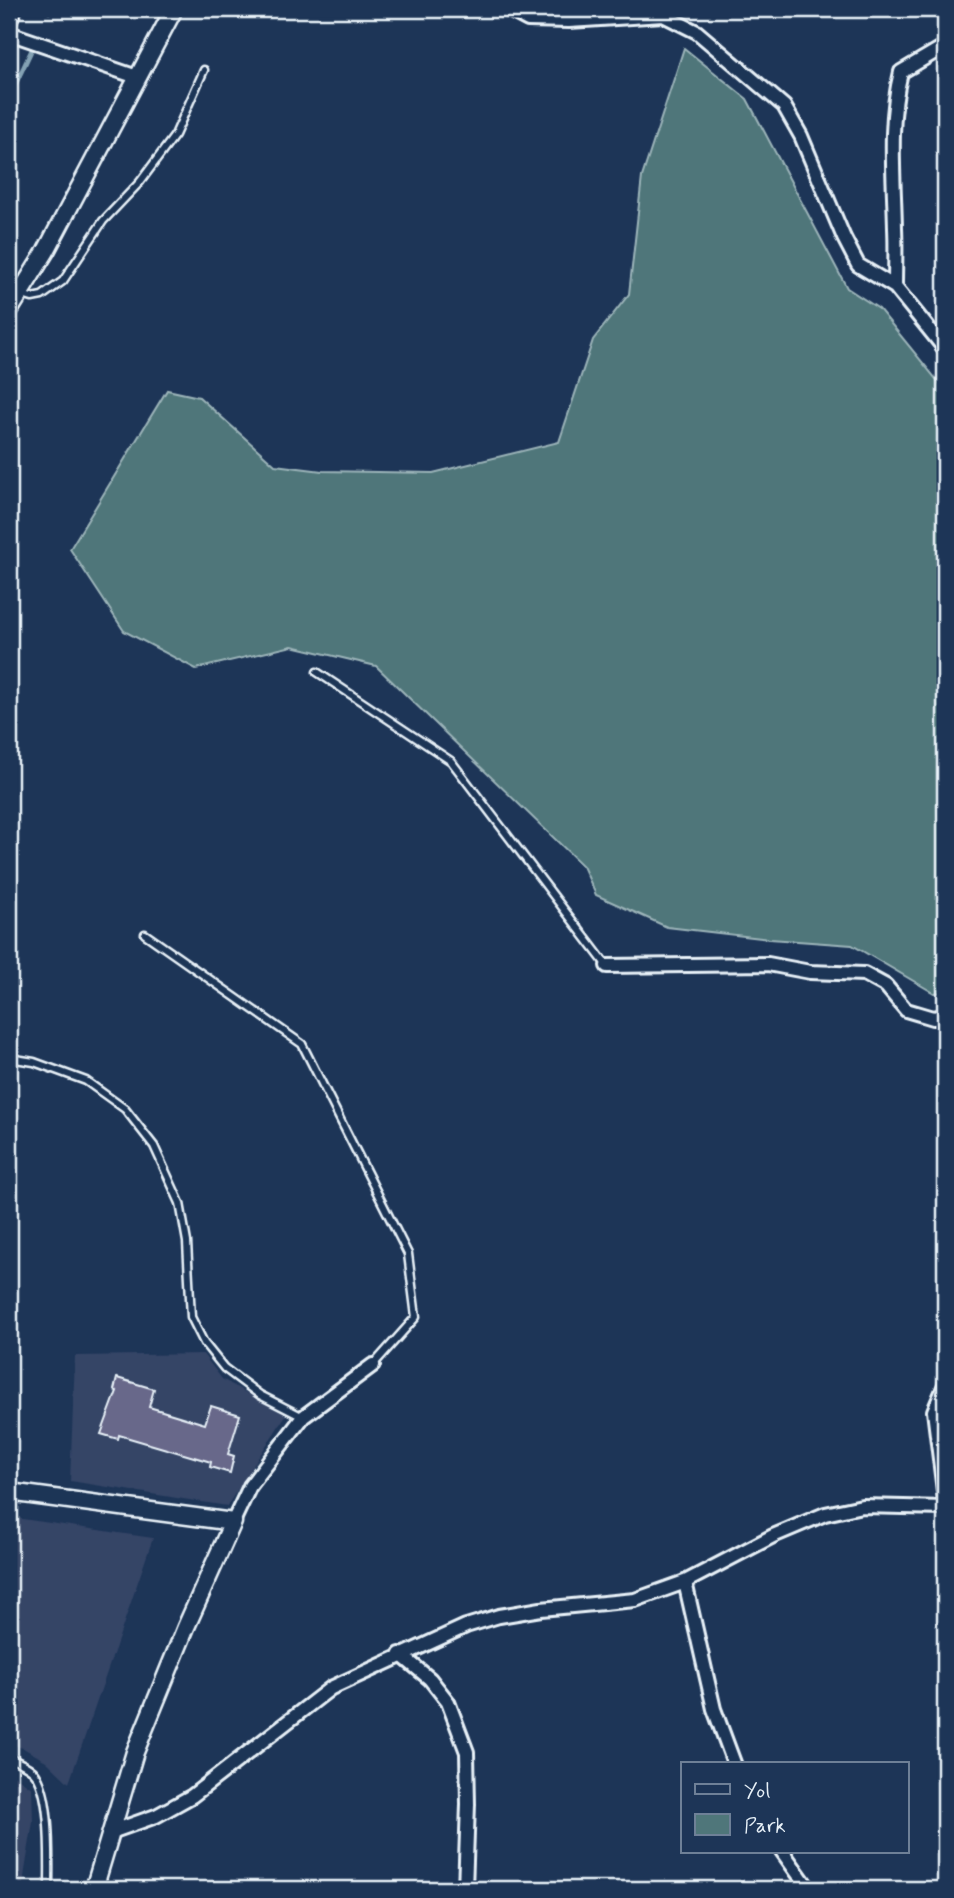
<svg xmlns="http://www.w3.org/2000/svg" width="954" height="1898" viewBox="0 0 954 1898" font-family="Mynerve,sans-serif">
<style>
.built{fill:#344466}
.green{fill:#4f767a;stroke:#9cb4b9;stroke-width:2}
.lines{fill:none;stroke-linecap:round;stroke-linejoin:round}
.stream{stroke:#84a2b4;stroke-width:4.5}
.building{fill:#68678a;stroke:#e8f1f8;stroke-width:2}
.service-casing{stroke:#e8f1f8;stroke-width:11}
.minor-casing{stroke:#e8f1f8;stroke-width:18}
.tertiary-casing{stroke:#e8f1f8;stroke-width:21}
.path{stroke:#e8f1f8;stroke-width:2.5;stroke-dasharray:5 5;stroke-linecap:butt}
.service{stroke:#1d3557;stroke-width:6}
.minor{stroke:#1d3557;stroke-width:12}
.tertiary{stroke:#1d3557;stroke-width:16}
</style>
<rect width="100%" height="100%" fill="#1d3557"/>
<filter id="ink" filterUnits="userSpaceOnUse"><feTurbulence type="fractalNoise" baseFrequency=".0143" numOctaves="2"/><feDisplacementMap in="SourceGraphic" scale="14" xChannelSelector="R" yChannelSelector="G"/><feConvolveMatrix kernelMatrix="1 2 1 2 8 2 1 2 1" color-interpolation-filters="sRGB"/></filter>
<g filter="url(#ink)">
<path class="built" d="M203,1354L222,1379L286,1415L227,1506L70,1481L75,1356Z
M9,1517L153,1538L69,1783L46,1761L23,1748L9,1744Z
M9,1772L32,1788L33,1822L22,1889H9Z"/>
<path class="green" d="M684,48L747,99L847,288L879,309L945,390V992L934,993L852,945L770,939L667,927L596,895L583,866L376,666L292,646L196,669L124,631L70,549L167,390L199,397L275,465L322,471L433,473L559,442L593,340L629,294L642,177Z"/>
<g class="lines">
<path class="stream" d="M49,12L51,9
M9,98L34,45"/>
</g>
<path class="building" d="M117,1378L154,1389L149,1407L205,1424L211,1406L240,1415L228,1454L234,1456L230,1473L210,1467L211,1462L119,1435L118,1439L101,1434L117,1391L114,1390Z"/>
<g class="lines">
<g class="service-casing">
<path id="service" d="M22,295L32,298L42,296L63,281L103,221L140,182L175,135L204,70
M317,672L451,761L607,966
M145,934L302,1044L408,1254L416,1317L373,1365
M9,1058L34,1062L86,1081L125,1109L154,1146L180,1203L187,1242L191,1317L204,1343L224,1368L260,1395L303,1417
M9,1758C17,1761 26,1765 33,1771C52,1790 49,1861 49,1889"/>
</g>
<g class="minor-casing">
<path id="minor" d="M507,9L528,20L569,21L663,15L697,32L784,106L801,136L844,238L858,265L895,287L945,349
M9,22L15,9
M9,33L137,77
M895,287C895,268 896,248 895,228C894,175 888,124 901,72L945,46
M607,966L768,964L810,972L864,974L886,986L906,1010L933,1018L945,1016
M945,1385L934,1411L945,1499
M233,1522L250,1486L303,1417L373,1365
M685,1582L714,1709L734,1763
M400,1654L430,1679L448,1702L467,1752L468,1804L465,1889
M111,1832L156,1816L192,1796L331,1688L466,1626L499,1616L541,1609L635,1600L685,1582L773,1536L825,1514L862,1506L945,1508
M782,1851L809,1889"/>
</g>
<g class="tertiary-casing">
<path id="tertiary" d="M9,311L46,251L174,9
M9,1492L233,1522L186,1627L135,1752L94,1889"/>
</g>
<path class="path" d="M695,9L696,18"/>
<use href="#service" class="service"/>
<use href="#minor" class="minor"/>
<use href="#tertiary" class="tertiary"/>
</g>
</g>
<rect width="954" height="1898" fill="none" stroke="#1d3557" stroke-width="35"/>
<rect x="18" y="18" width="919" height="1863" fill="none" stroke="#e8f1f8" stroke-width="2.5" filter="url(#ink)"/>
<rect x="681" y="1762" width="228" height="91" fill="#1d3557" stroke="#6e8097" stroke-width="2"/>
<rect x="695" y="1784" width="35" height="10" fill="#1d3557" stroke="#6e8097" stroke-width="2"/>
<text x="744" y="1797" font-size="21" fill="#e8f1f8">Yol</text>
<rect x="695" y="1814" width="35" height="21" fill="#4f767a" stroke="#6e8097" stroke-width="2"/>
<text x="744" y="1832" font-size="21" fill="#e8f1f8">Park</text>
</svg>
